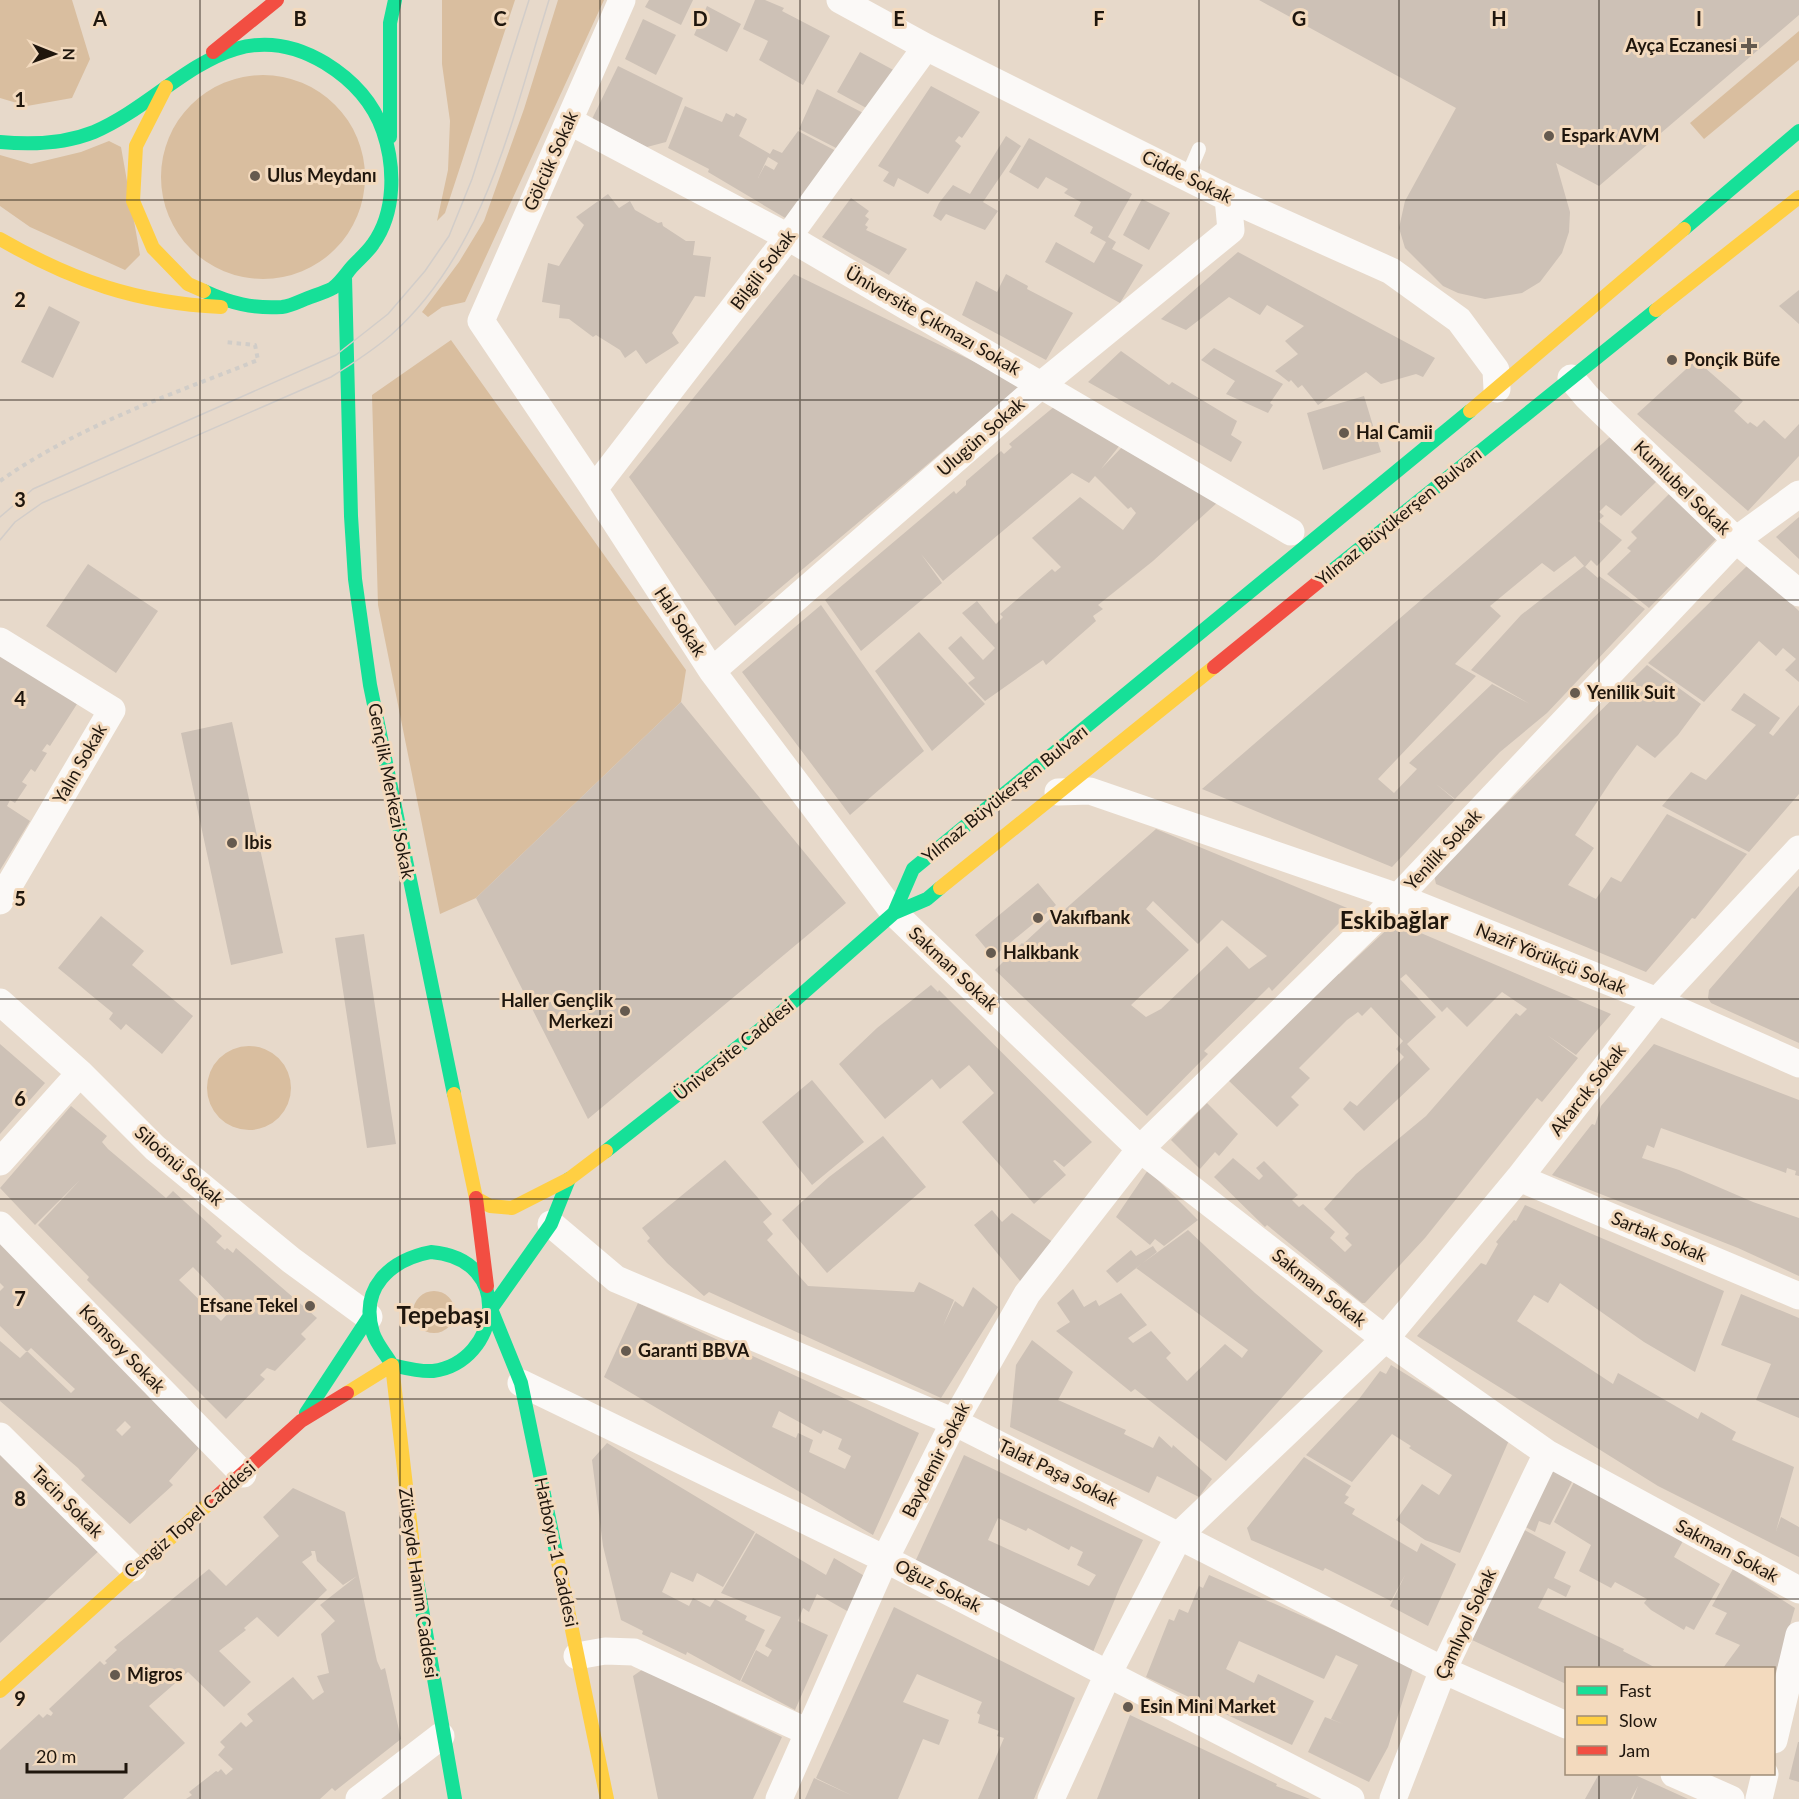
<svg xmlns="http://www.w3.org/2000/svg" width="1799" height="1799" viewBox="0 0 1799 1799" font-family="Lato,sans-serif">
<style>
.green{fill:#d9be9f}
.building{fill:#cdc1b6;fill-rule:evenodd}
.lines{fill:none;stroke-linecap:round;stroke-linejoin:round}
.path{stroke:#d1cdc8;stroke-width:4;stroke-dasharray:4.5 4.5;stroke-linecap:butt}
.lane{stroke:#fbf9f7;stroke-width:14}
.street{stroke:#fbf9f7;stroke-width:27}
.fast{stroke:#16e098;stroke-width:14}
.slow{stroke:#ffcf43;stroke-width:14}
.jam{stroke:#f24e42;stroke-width:14}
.tram{stroke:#d2cdc9;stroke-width:1.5}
.grid{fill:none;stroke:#1f160d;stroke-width:1.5;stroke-opacity:0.55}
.poi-dot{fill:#655a4f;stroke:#f3dabe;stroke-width:2}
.labels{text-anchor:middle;stroke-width:6;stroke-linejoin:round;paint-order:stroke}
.poi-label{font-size:18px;font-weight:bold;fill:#1f160d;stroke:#f3dabe;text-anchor:start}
.street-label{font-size:18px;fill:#1f160d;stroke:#f3dabe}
.district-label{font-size:24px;font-weight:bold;fill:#1f160d;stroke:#f3dabe}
.grid-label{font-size:20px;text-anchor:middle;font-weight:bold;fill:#1f160d;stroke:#f3dabe;stroke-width:6;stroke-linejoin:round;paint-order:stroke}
</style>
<rect width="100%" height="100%" fill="#e7d9ca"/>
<path class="green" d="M0,0H72L90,59L72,98L27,106L0,98Z
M442,0H515L445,213L437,221L448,170L450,121L442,64Z
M558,0H604L465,302L442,307L428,317L422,312L459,262L484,221L524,109Z
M1799,31V60L1704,139L1690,123Z
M161 177a102 102 0 1 1 204 0a102 102 0 1 1-204 0Z
M109,141L121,147L140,255L125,270L30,227L0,206V155L31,164L81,152Z
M451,340L686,670L681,702L476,898L440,914L378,605L372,395Z
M207 1088a42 42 0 1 1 84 0a42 42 0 1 1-84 0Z
M413 1312a21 21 0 1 1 42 0a21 21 0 1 1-42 0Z"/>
<path class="building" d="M649,0H693L681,25L645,7Z
M755,0H765L784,8L782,11L830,36L803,85L759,60L768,41L743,29Z
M1259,0H1799V15L1599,186L1556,163L1570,212L1569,232L1562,253L1540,282L1522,293L1485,299L1458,293L1443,286L1405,248L1399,228L1405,201L1456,108Z
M707,6L741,24L727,52L694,35Z
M643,19L676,35L656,75L625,59Z
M860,52L899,73L870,110L837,92Z
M618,66L683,98L666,142L647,147L592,119Z
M931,86L980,112L962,138L959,136L955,141L961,146L928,194L898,178L894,187L883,181L889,172L878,166Z
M817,89L867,115L840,150L799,129Z
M685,106L722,122L726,113L734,117L736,113L747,119L739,136L770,154L773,149L782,153L798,131L838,152L787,219L708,172L709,169L668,148ZM768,157L778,163L774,170L765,165L758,178Z
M1006,136L1021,146L983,202L998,211L985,230L946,214L941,221L933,216L939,203L953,185L970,194Z
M1029,138L1132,194L1108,237L1116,242L1112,249L1143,265L1120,303L1045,262L1056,242L1094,263L1106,242L1090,233L1093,227L1074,216L1081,202L1064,193L1068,189L1046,177L1038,189L1009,172Z
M608,194L619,208L630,201L635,210L658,223L662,222L663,226L686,241H695L693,255L711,257L705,297L695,296L672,333L679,343L646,364L636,350L625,358L620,350L596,335L593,337L569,319L559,318L560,305L542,302L548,263L559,266L584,225L576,217Z
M851,198L869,211L865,216L869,219L865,225L868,227L866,230L907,249L889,275L822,237Z
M1142,199L1170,213L1149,250L1123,235Z
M1238,252L1435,358L1423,377L1416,374L1381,384L1366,372L1318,405L1302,385L1298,388L1291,380L1289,382L1275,371L1298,354L1285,341L1304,326L1267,305L1260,315L1229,297L1186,330L1161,319Z
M794,274L1022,385L735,626L629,477Z
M1006,274L1028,286L1027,289L1073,313L1046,360L962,315L976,281L997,292Z
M1799,290V324L1779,306Z
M49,306L80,322L53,378L21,362Z
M1214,348L1283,384L1270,403L1273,405L1268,413L1226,394L1235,381L1201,360Z
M1121,351L1169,385L1172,382L1237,421L1231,435L1242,442L1231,462L1088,382Z
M1696,360L1743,401L1734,411L1748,424L1750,422L1757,427L1764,420L1785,439L1799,424V456L1748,511L1637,414Z
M1364,396L1381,452L1323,470L1307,413Z
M1055,406L1120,445L1101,469L1122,447L1218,502L1153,561L1098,605L1103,609L1093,616L1096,621L1046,665L1043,660L985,701L968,683L975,678L948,648L961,636L983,660L995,648L962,613L977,601L996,624L1003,617L1000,614L1052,569L1055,572L1061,567L1032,538L1080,497L1123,530L1136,513L1131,507L1128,509L1095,476L1089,483L1072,473L943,581L921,554L942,583L861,651L825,600L954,491L956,494L966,485V481L1001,451L1004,454L1012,447L1009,444Z
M1610,437L1657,481L1621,516L1606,505L1599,512L1604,516L1598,521L1622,540L1597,566L1591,560L1585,567L1575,556L1554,572L1542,563L1490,606L1501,616L1455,664L1476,676L1378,779L1394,793L1417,769L1409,763L1492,684L1530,704L1471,670L1521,615L1584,566L1598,578L1599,576L1645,609L1547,713L1500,752L1455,799L1436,784L1455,800L1392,867L1202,789Z
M1670,493L1718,537L1649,608L1607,574L1631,551L1627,548L1637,538L1631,532Z
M1799,517V559L1776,537Z
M88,564L158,611L116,673L46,626Z
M1749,564L1799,611V682L1785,670L1796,659L1783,648L1776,656L1759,641L1704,702L1648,663Z
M821,605L924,751L850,815L742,672Z
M919,632L985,704L932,751L875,671Z
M0,651L77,704L50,746L47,744L42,751L47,753L35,772L31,769L22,782L27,785L15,803L10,800L7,806L30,821L0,870Z
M1647,665L1701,704L1678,735L1655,758L1637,745L1615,775L1575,835L1594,848L1568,885L1596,899L1611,877L1621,882L1667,814L1747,854L1695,919L1692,918L1646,972L1436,884L1434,875Z
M1744,693L1780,718L1769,733L1773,736L1799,705V794L1749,852L1662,806L1691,772L1706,780L1756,725L1731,710Z
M681,702L846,903L588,1119L476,898Z
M232,722L283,953L231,965L181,733Z
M1156,829L1352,910L1272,991L1269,987L1204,1051L1208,1054L1147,1116L995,970L1022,943L1023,944L1051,918L1055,920L1062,912L1060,910L1063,911ZM1153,901L1198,944L1222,920L1267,956L1249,969L1227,946L1161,1009L1146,1017L1131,1005L1189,950L1146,909Z
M1038,883L1056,905L993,957L975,935Z
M1799,886V1043L1711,1003L1708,998L1709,990Z
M101,916L144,951L132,965L193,1016L162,1054L126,1024L121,1030L109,1019L113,1013L58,968Z
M1395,922L1611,1014L1576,1055L1547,1035L1578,1058L1542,1102L1537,1098L1425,1238L1365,1303H1362L1267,1225L1265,1227L1214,1177L1233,1158L1259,1180L1263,1176L1256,1168L1264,1161L1298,1195L1292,1200L1299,1207L1303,1204L1335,1232L1330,1238L1345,1252L1352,1245L1345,1238L1349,1234L1324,1209L1356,1174L1426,1116L1516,1013L1520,1016L1527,1009L1502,992L1467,1027L1447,1007L1442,1012L1406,974L1400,979L1436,1017L1407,1044L1430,1069L1364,1131L1343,1109L1350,1101L1357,1106L1404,1057L1396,1049L1403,1041L1371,1007L1362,1016L1358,1012L1347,1020L1299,1068L1310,1078L1291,1097L1299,1105L1277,1127L1228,1080L1338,973L1339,974Z
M364,934L396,1144L367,1148L335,938Z
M931,985L938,992L939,990L1092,1142L1064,1167L1055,1160L1053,1161L1066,1175L1034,1204L962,1122L994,1093L969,1065L940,1089L932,1079L885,1119L839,1064L877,1028Z
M0,1044L45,1083L0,1134Z
M1654,1044L1799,1100V1176L1795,1175L1796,1171L1787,1168L1786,1173L1661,1128L1654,1148L1647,1145L1642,1158L1679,1170L1753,1202L1799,1218V1276L1738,1248L1552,1175L1592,1124L1595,1125L1601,1106Z
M812,1080L864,1142L812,1185L762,1122Z
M1207,1103L1238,1134L1219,1156L1215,1152L1200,1169L1171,1140Z
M71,1106L107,1136L102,1142L108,1149L166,1198L173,1191L222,1236L216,1242L225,1250L227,1248L233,1253L236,1248L317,1318L301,1334L306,1339L275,1371L267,1368L260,1375L265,1379L226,1419L87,1280L89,1277L38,1225L80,1180L35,1225L0,1188ZM193,1267L233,1308L221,1321L179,1280Z
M883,1136L926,1187L827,1273L782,1220L829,1177Z
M725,1160L772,1214L763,1222L773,1234L767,1240L808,1286L914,1292L919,1282L954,1300L943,1326L955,1301L963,1307L973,1287L998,1307L941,1398L709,1292L704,1296L667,1263L647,1241L650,1238L642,1228Z
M1148,1170L1198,1220L1164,1246L1155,1239L1150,1245L1116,1217Z
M1525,1205L1724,1291L1695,1372L1644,1342L1560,1283L1548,1303L1534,1295L1517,1321L1613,1384L1618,1373L1698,1419L1701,1412L1736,1432L1732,1440L1794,1467L1776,1531L1781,1517L1799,1527V1557L1658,1486L1417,1336L1481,1263L1486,1265L1498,1244L1496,1242L1514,1220L1516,1221Z
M992,1210L1002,1222L1012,1213L1054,1243L1025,1287L974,1225Z
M1188,1230L1255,1293L1323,1351L1226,1461L1135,1389L1131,1392L1056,1331L1070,1322L1057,1303L1073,1289L1084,1307L1096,1300L1099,1306L1121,1293L1147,1325L1128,1338L1133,1343L1151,1331L1171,1353L1166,1358L1187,1381L1225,1344L1242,1358L1248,1350L1136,1268Z
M0,1239L199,1448L169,1481L173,1485L130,1524L81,1480L85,1476L78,1468L0,1401V1341L20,1358L27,1351L71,1393L75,1389L31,1348L27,1352L0,1326V1291L4,1287L0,1283ZM125,1421L131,1427L122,1436L116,1430Z
M1153,1246L1157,1252L1117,1283L1106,1271L1131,1250L1136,1256Z
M1741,1294L1799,1318V1418L1756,1400L1771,1364L1721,1345Z
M638,1303L919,1433L873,1535L604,1377ZM779,1411L821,1434L823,1430L842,1439L838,1449L851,1456L845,1469L809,1452L813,1440L798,1433L796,1438L772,1427Z
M1032,1340L1073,1372L1058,1400L1126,1430L1124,1434L1153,1448L1159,1436L1172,1448L1173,1445L1212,1479L1199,1497L1157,1476L1149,1493L1010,1427L1016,1365Z
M1391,1365L1510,1438L1460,1553L1425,1540L1396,1520L1422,1484L1439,1495L1452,1475L1409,1448L1411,1446L1392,1434L1352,1482L1306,1455L1359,1399L1380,1371L1386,1374Z
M607,1443L755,1532L723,1587L697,1573L693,1582L671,1572L662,1592L689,1606L693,1598L710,1607L715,1599L747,1616L745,1620L765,1630L740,1681L687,1652L686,1655L642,1634L643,1631L621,1620L603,1546L592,1460Z
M0,1450L102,1548L0,1643Z
M964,1455L1143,1540L1120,1587L1093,1652L915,1562ZM998,1518L1026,1531L1028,1528L1069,1550L1071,1546L1083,1552L1077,1565L1096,1575L1089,1586L988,1540Z
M1304,1457L1351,1486L1345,1495L1349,1497L1344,1503L1355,1509L1352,1514L1417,1552L1421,1543L1456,1564L1428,1626L1390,1606L1405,1575L1391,1601L1325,1568L1323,1571L1251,1540L1247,1528Z
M1546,1461L1573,1480L1550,1525L1539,1521L1535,1532L1518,1523Z
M1576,1478L1683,1541L1674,1557L1720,1584L1694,1630L1686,1626L1684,1630L1651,1610L1644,1603L1647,1599L1615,1582L1611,1588L1579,1571L1591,1545L1554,1522Z
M293,1488L345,1512L377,1661L381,1670L385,1668L401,1739L335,1791L332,1788L320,1799H186L192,1795L189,1792L216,1771L218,1772L221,1769L226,1775L233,1769L218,1755L225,1747L220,1742L241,1722L246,1727L253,1721L247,1714L293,1677L313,1700L324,1692L317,1676L329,1673L321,1634L335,1621L320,1605L357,1576L343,1585L317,1561L315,1551H311L312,1555L302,1562L327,1590L278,1637L257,1617L244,1628L246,1630L219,1651L251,1682L224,1707L188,1672L149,1706L185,1743L123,1799H0V1750L39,1714L43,1718L47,1714L51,1716L53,1713L49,1709L100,1661L104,1665L107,1663L105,1661L117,1650L114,1647L209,1569L226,1586L279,1536L263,1517Z
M1515,1525L1566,1552L1554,1578L1571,1586L1566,1597L1548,1588L1538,1608L1624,1649L1623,1651L1656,1668H1566V1684L1472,1640Z
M756,1533L826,1575L834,1558L873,1581L856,1616L817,1594L809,1612L803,1608L798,1621L828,1635L795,1710L741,1681L756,1650L768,1657L772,1650L765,1646L781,1617L721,1593Z
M1733,1569L1795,1608L1774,1679L1773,1668H1723L1740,1645L1715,1634L1727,1613L1712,1606Z
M1209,1575L1414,1665L1388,1747L1369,1782L1308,1752L1325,1717L1343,1724L1331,1719L1358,1665L1336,1655L1324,1679L1239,1641L1226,1669L1254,1683L1258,1674L1314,1701L1292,1745L1146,1677L1169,1619L1174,1621L1179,1609L1188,1613L1199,1586L1203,1588Z
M894,1607L1075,1698L1034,1799H978L1004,1738L997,1736L999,1731L978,1723L980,1715L977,1713L982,1702L917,1674L903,1702L949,1720L939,1745L923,1739L898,1799H805L814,1778L853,1796L816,1778Z
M646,1667L728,1711L782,1737L753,1799H658L633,1676Z
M1130,1715L1277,1784L1276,1786L1310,1799H1097Z
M1798,1742H1799V1782L1789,1779Z
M1599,1774H1633L1688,1799H1633L1638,1786L1631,1799H1585Z"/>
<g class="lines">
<path class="path" d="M0,481C78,426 170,395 258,360L255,345L224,342"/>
<path class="lane" d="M1187,177L1199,149"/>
<path class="street" d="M622,0L481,321L594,489L712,671L894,913L1140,1149L1385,1339L1547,1453L1799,1590
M840,0L926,47L1228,198L1391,271L1459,320L1496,370L1497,389
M569,121L788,237L1291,532
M1571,378L1587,397L1736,540L1799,593
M594,489L788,237L926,47
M0,641L112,710L0,901
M712,671L1041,385L1231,230L1228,198
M1058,792L1090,791L1398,897L1657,1001L1799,1064
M0,1002L80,1073L155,1148L291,1260L369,1317
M0,1162L80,1073
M1519,1178L1799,1296
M551,1224L616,1279L954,1422L1443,1670L1566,1725
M0,1225L243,1474
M521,1383L885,1559L1351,1799
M0,1436L133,1568
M577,1656L605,1651L634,1652L808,1732
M1774,1740L1799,1635
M1674,1774L1731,1799
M359,1799L441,1736
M779,1799L885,1559L954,1422L1027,1294L1140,1149L1398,897L1736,540L1799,494
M1051,1799L1108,1674L1180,1534L1385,1339L1519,1178L1657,1001L1799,849
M1393,1799L1443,1670L1547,1453
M1759,1799L1765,1774"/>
<path class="fast" d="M390,137V23L395,0
M0,142C32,145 64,144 94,132C172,99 229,5 325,63C351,79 373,102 383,131C395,166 396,212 373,244C367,253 358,260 351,268C346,274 340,283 333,288C326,292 316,295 308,298C300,301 291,306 282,307C253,309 230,303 204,291
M1684,229L1799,131
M345,277L351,516L355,579L370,685L454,1094
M1328,574L1656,310
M894,913L913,869L1470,411
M606,1151L776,1017L894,913L927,899L940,888
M431,1252C516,1259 500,1362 433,1371C420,1372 405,1368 392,1365C386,1354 377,1345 373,1333C359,1288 390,1260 431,1252Z
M306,1413L369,1317
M557,1557L521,1383L491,1309L551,1224L569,1179
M417,1581L455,1799"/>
<path class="slow" d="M166,87L136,146L133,201L153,248L188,284L204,291
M0,239C73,281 137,303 221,307
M1656,310L1799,197
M1470,411L1684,229
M940,888L1214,667
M454,1094L476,1198L490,1206L512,1208L569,1179L606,1151
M347,1393L392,1365L417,1581
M557,1557L607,1799
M0,1691L214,1499"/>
<path class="jam" d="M213,52L277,0
M1214,667L1328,574
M476,1198L487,1286
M214,1499L301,1421L347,1393"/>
<path class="tram" d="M0,517L33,489L336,355L388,314L425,271L449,236L472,179L529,0
M0,540L15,522L42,503L331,377C352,364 372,351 391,335C486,251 513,115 549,0"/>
</g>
<path class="grid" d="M200,0V1799M400,0V1799M600,0V1799M800,0V1799M999,0V1799M1199,0V1799M1399,0V1799M1599,0V1668M0,200H1799M0,400H1799M0,600H1799M0,800H1799M0,999H1799M0,1199H1799M0,1399H1799M0,1599H1799M1599,1774V1799"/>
<g class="poi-dot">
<path d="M1746 37h6v6h6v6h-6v6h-6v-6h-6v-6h6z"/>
<circle cx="1549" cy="136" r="6"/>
<circle cx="255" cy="176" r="6"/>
<circle cx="1672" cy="360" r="6"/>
<circle cx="1344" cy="433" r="6"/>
<circle cx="1575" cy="693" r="6"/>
<circle cx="232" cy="843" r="6"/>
<circle cx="1038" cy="918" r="6"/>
<circle cx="991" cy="953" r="6"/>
<circle cx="625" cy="1011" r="6"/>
<circle cx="310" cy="1306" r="6"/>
<circle cx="626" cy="1351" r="6"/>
<circle cx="115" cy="1675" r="6"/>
<circle cx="1128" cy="1707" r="6"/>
</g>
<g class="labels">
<g class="poi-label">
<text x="1737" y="52" text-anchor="end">Ayça Eczanesi</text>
<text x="1561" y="142">Espark AVM</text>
<text x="267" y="182">Ulus Meydanı</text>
<text x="1684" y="366">Ponçik Büfe</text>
<text x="1356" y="439">Hal Camii</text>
<text x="1587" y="699">Yenilik Suit</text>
<text x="244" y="849">Ibis</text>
<text x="1050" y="924">Vakıfbank</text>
<text x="1003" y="959">Halkbank</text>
<text x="613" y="1007" text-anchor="end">Haller Gençlik<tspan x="613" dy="21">Merkezi</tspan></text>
<text x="298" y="1312" text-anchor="end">Efsane Tekel</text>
<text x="638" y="1357">Garanti BBVA</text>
<text x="127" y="1681">Migros</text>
<text x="1140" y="1713">Esin Mini Market</text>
</g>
<g class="street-label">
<text transform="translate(551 161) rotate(-66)" y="6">Gölcük Sokak</text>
<text transform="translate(1187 177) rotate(26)" y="6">Cidde Sokak</text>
<text transform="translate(763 270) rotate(-53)" y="6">Bilgili Sokak</text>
<text transform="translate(933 321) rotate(30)" y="6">Üniversite Çıkmazı Sokak</text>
<text transform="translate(981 437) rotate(-41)" y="6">Ulugün Sokak</text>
<text transform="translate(1682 488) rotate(44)" y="6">Kumlubel Sokak</text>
<text transform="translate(1399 517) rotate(-39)" y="6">Yılmaz Büyükerşen Bulvarı</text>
<text transform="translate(680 622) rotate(57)" y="6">Hal Sokak</text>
<text transform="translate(80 764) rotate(-60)" y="6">Yalın Sokak</text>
<text transform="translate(391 791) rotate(79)" y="6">Gençlik Merkezi Sokak</text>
<text transform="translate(1005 794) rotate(-39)" y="6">Yılmaz Büyükerşen Bulvarı</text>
<text transform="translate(1443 850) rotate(-47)" y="6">Yenilik Sokak</text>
<text transform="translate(1551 959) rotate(22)" y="6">Nazif Yörükçü Sokak</text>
<text transform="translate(953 969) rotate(43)" y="6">Sakman Sokak</text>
<text transform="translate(734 1050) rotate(-39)" y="6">Üniversite Caddesi</text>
<text transform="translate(1588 1090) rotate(-52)" y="6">Akarcık Sokak</text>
<text transform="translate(179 1166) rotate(41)" y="6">Siloönü Sokak</text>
<text transform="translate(1659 1237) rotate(23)" y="6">Sartak Sokak</text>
<text transform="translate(1319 1288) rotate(38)" y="6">Sakman Sokak</text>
<text transform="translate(122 1349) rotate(46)" y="6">Komsoy Sokak</text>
<text transform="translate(936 1460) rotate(-63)" y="6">Baydemir Sokak</text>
<text transform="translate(1058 1473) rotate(26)" y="6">Talat Paşa Sokak</text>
<text transform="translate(67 1502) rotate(45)" y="6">Tacin Sokak</text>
<text transform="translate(190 1520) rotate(-41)" y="6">Cengiz Topel Caddesi</text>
<text transform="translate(1727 1551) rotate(28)" y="6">Sakman Sokak</text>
<text transform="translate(556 1552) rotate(78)" y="6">Hatboyu-1 Caddesi</text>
<text transform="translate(418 1583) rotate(82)" y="6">Zübeyde Hanım Caddesi</text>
<text transform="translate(938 1586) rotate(27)" y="6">Oğuz Sokak</text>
<text transform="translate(1466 1624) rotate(-65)" y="6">Çamlıyol Sokak</text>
</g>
<g class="district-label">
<text x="1394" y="929">Eskibağlar</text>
<text x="443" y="1324">Tepebaşı</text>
</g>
</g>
<g class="grid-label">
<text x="100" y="26">A</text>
<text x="300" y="26">B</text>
<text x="500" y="26">C</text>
<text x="700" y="26">D</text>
<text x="899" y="26">E</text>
<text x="1099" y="26">F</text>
<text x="1299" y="26">G</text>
<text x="1499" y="26">H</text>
<text x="1699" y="26">I</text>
<text x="20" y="107">1</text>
<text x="20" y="307">2</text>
<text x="20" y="507">3</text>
<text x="20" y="706">4</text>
<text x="20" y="906">5</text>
<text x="20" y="1106">6</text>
<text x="20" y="1306">7</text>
<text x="20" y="1506">8</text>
<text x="20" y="1706">9</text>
</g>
<rect x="1565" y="1667" width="210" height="108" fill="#f3dabe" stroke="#9e8c77" stroke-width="1.5"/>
<rect x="1577" y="1686" width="30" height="9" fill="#16e098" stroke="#9e8c77" stroke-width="1.5"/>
<text x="1619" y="1697" font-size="18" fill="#1f160d">Fast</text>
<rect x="1577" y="1716" width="30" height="9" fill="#ffcf43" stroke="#9e8c77" stroke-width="1.5"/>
<text x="1619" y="1727" font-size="18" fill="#1f160d">Slow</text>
<rect x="1577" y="1746" width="30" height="9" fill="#f24e42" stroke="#9e8c77" stroke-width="1.5"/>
<text x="1619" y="1757" font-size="18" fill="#1f160d">Jam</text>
<g transform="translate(54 54) rotate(91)" stroke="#f3dabe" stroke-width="4.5" paint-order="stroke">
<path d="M0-4.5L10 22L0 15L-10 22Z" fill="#1f160d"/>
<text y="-9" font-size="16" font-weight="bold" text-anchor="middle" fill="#1f160d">N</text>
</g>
<path d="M27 1763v9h99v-9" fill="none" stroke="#1f160d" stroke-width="3"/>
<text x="36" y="1763" font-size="18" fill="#1f160d" stroke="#f3dabe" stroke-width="4.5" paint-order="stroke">20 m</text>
</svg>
